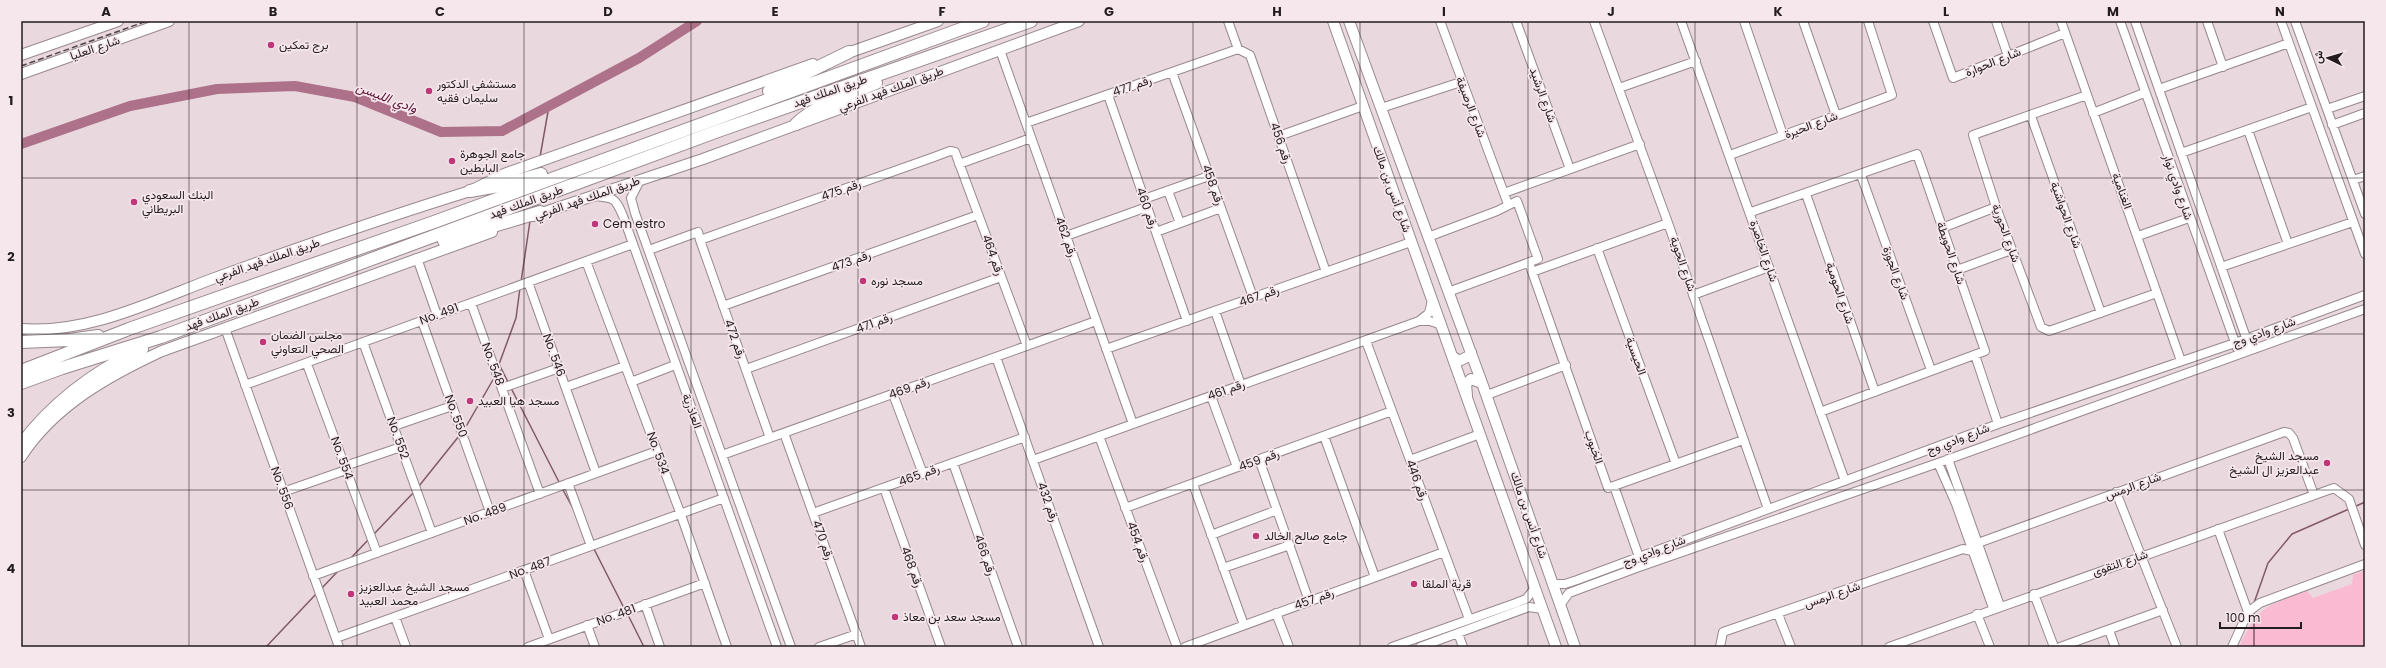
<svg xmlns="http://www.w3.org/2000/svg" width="2386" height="668" viewBox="0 0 2386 668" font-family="Poppins,Vazirmatn,sans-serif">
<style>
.green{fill:#fabbd2}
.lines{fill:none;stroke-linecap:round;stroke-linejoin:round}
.stream{stroke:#835869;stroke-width:1.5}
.river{stroke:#ad7289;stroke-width:10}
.minor-casing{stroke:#98898e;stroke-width:10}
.major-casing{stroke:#98898e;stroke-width:12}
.highway-casing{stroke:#98898e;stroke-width:14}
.minor{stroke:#fff;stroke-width:8}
.major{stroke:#fff;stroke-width:10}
.highway{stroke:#fff;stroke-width:12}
.rail{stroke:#4c4447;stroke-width:1.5;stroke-dasharray:6 3;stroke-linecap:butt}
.grid{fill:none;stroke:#221c1e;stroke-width:1;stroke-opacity:0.55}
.poi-dot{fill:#bd3779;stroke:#f6e7ec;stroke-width:1.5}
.labels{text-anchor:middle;stroke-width:3.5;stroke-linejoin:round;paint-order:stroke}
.poi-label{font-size:12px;fill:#221c1e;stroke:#f6e7ec;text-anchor:start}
.street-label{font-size:12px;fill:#221c1e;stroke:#f6e7ec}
.water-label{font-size:13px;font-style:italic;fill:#5d1538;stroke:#f6e7ec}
.neatline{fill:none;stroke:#221c1e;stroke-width:1.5}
.grid-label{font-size:13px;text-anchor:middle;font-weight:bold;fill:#221c1e}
</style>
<rect width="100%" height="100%" fill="#e9d9df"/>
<path class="green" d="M2364,571L2365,647H2239C2258,606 2266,606 2307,591L2313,598L2352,584L2353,575Z"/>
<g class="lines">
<path class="stream" d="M540,157L549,106
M521,282L530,221
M499,364L508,382
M498,367L516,318L520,288
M511,388L559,482
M464,430L494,378
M419,486L459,436
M563,490L574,510
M2354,507L2365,502
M374,534L414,492
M594,549L625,610
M350,559L368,540
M321,589L339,570
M2254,603L2268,563L2292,534L2349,509
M628,615L644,647
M266,647L317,593
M2254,647V611"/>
<path class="river" d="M21,144L130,106L217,89L295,86L355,97L441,132L502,131L639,58L697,21"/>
<g class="minor-casing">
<path id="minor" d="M1228,21L1238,49L1250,55L1326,272
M1440,21L1508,204
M1516,21L1570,169
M1594,21L1668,223L1768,509
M1681,21L1845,481
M1744,21L1783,135
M1803,21L1836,115
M1933,21L1953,78L2065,33
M1996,21L2008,56
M2061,21L2181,361
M2120,21L2237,348
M2135,21L2250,349
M2207,21L2223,67
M2281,21L2365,254
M2295,21L2365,214
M1000,50L1133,424
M1172,72L1253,297
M1619,88L1696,61
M2159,89L2289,43
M1108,95L1187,321
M2087,95L1973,135L1996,207L2041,327L2049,331L2157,293
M1381,108L1461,82
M2327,109L2365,96
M2093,113L2144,93
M2031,116L2101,313
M1026,123L1238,49
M2332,125L2365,113
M2248,130L2288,244
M1279,136L1363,106
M2181,153L2312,107
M1730,155L1892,95L1868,21
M959,164L1031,138
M1861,175L1931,370
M640,180L631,198L635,213L791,647
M2353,180L2365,176
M1168,191L1180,223
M1504,193L1640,144
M1806,194L1875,392
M595,196C615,198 615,198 623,216L777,647
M1144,199L1209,176
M1751,212L1917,154L1985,351L1820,412
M1942,228L1996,207
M1156,232L1221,208
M1066,236L1147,207
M2138,236L2189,218
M1428,237L1497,211L1517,201L1538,259L1448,292
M700,240L770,438
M1597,248L1676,464
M649,250L698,232L700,240L934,157L950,151L955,152L1027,346
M417,258L437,315
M586,261L681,515L727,647
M1529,263L1608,488L1743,440
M2221,267L2353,222
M1957,270L2011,250
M1532,272L1668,223
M528,282L596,473
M1693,295L1769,267
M471,303L540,494
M723,306L978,215
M1215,311L1241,385
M422,321L490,512
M1419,321H1430L1442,325
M225,328L339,647
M1366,341L1469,619
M363,342L432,533
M1106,349L1411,242
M1975,355L1998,424
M996,357L1099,647
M307,364L377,553
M746,369L1001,277
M631,382L675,365
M245,385L633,244
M566,387L625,366
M502,388L559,368
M893,394L923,474
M1487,395L1566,365
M1211,396L1237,467
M394,426L452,406
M784,433L861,647
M1099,436L1177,647
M1324,436L1375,577
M722,455L1096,321
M1259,459L1309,601
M1948,459L2000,606
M1033,460L1419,321L1429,313L1432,300
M1410,460L1480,434
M953,463L1018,647
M1938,463L1956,504L1993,608
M345,466L401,447
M568,483L591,546
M1193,484L1244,625
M1614,486L1639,557
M884,488L941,647
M283,492L346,470
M2116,492L2177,647
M1125,508L1392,411
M813,513L1025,437
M2218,529L2248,612
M1211,535L1277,510
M1978,543L2284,432L2289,433L2293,438L2314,495
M1223,568L1290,545
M524,570L549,639
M313,576L657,451
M1553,584H1565L1577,580L1998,424L2235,343L2365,295
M2034,594L2054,647
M645,604L660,647
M1560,605L1569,593L1639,567L1938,463L2365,309
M1276,613L1289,647
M1778,614L1791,647
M1977,614L1990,647
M395,617L406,647
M587,625L595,647
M2109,630L2115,647
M1458,633L1463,647
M336,638L724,498
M528,647L705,583
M819,647L857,634
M1185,647L1444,552
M1392,647L1516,603L1526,599L1535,588
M1420,647L1529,607L1542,609
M1720,647L1723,632L1963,549L1972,551
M1889,647L2334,488L2349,499L2365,545
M2060,647L2163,610
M2232,647L2248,612L2260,603L2365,564"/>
</g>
<g class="major-casing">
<path id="major" d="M1333,21L1452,356L1459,361L1469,356L1471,352
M1349,21L1482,383
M21,55L118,21
M842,55L938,21
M21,74L169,21
M533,216L703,159L1079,21
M21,329C88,334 151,302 212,279C297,248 383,218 470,191L504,174L813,64
M1452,356L1556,647
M1467,396L1466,384L1471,379L1482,383L1575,647
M21,457C54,406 108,376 162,351L492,232"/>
</g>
<g class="highway-casing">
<path id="highway" d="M769,91L849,52
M796,124C817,104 850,94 876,83
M470,191L498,186L541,174
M444,241L540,212
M21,342L69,340L98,336
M21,371L129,329L434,222L983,21
M21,383L62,368L161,337L718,131L1031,21
M21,445C53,402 94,372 142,349"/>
</g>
<use href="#minor" class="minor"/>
<use href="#major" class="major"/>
<use href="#highway" class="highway"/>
<path class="rail" d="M21,66L147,21"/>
</g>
<path class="grid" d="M189,21V647M357,21V647M524,21V647M691,21V647M858,21V647M1026,21V647M1193,21V647M1360,21V647M1528,21V647M1695,21V647M1862,21V647M2029,21V647M2197,21V647M21,178H2365M21,334H2365M21,490H2365"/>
<g class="poi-dot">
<circle cx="271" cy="45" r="4"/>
<circle cx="429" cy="91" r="4"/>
<circle cx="452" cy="161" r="4"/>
<circle cx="134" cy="202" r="4"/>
<circle cx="595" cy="224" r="4"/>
<circle cx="863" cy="281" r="4"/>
<circle cx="263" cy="342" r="4"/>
<circle cx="470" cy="401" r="4"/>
<circle cx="2327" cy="463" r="4"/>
<circle cx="1256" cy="536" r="4"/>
<circle cx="1414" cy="584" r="4"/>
<circle cx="351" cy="594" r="4"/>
<circle cx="895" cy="617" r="4"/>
</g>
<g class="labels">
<g class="poi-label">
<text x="279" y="49">برج تمكين</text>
<text x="437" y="88">مستشفى الدكتور<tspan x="437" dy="14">سليمان فقيه</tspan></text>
<text x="460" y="158">جامع الجوهرة<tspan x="460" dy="14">البابطين</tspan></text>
<text x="142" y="199">البنك السعودي<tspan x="142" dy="14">البريطاني</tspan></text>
<text x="603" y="228">Cem estro</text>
<text x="871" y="285">مسجد نوره</text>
<text x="271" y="339">مجلس الضمان<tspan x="271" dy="14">الصحي التعاوني</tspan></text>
<text x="478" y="405">مسجد هيا العبيد</text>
<text x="2319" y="460" text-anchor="end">مسجد الشيخ<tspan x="2319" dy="14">عبدالعزيز ال الشيخ</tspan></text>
<text x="1264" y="540">جامع صالح الخالد</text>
<text x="1422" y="588">قرية الملقا</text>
<text x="359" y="591">مسجد الشيخ عبدالعزيز<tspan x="359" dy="14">محمد العبيد</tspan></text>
<text x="903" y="621">مسجد سعد بن معاذ</text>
</g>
<g class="street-label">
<text transform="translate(95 48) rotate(-19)" y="4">شارع العليا</text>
<text transform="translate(1993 62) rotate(-22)" y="4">شارع الحوارة</text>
<text transform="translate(1132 86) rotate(-19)" y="4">رقم 477</text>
<text transform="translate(891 89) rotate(-20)" y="4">طريق الملك فهد الفرعي</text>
<text transform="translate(830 91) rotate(-19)" y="4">طريق الملك فهد</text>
<text transform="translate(1543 95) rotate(70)" y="4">شارع الرشيد</text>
<text transform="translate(1471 107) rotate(69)" y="4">شارع الرصيفة</text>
<text transform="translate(1811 125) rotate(-21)" y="4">شارع الحيرة</text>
<text transform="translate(1281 143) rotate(71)" y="4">رقم 456</text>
<text transform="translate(1213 185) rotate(70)" y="4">رقم 458</text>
<text transform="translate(2178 187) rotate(71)" y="4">شارع وادي نوار</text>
<text transform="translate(1392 189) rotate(70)" y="4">شارع أنس بن مالك</text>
<text transform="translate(841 190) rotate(-20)" y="4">رقم 475</text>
<text transform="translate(2122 191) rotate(70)" y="4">الغنامية</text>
<text transform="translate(587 198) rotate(-19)" y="4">طريق الملك فهد الفرعي</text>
<text transform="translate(526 202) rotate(-20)" y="4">طريق الملك فهد</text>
<text transform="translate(1147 208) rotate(71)" y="4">رقم 460</text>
<text transform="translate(2066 215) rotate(70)" y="4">شارع الحواشية</text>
<text transform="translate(2006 233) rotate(70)" y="4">شارع الحورية</text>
<text transform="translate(1066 237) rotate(70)" y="4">رقم 462</text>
<text transform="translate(1764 251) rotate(71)" y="4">شارع الخاصرة</text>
<text transform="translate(1951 253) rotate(71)" y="4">شارع الحويطة</text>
<text transform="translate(993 255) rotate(70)" y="4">رقم 464</text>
<text transform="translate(267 260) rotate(-19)" y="4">طريق الملك فهد الفرعي</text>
<text transform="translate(851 261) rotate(-20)" y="4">رقم 473</text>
<text transform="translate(1683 264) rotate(71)" y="4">شارع الحوية</text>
<text transform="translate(1896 273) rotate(70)" y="4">شارع الجوزة</text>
<text transform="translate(1840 293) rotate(71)" y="4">شارع الحومية</text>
<text transform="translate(1259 296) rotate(-19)" y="4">رقم 467</text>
<text transform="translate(222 314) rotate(-20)" y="4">طريق الملك فهد</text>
<text transform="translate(439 314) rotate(-20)" y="4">No. 491</text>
<text transform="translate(874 323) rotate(-20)" y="4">رقم 471</text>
<text transform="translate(2264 332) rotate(-20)" y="4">شارع وادي وج</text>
<text transform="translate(735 339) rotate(70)" y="4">رقم 472</text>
<text transform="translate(554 355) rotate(70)" y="4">No. 546</text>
<text transform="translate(1636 356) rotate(70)" y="4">الحيسية</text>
<text transform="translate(493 364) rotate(70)" y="4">No. 548</text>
<text transform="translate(909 388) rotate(-20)" y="4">رقم 469</text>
<text transform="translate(1226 390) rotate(-20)" y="4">رقم 461</text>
<text transform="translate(692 411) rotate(70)" y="4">العاذرية</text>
<text transform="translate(456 416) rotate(70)" y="4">No. 550</text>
<text transform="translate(398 438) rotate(70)" y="4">No. 552</text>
<text transform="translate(1958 439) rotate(-21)" y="4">شارع وادي وج</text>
<text transform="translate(1594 447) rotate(71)" y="4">الخبوب</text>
<text transform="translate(658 453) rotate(70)" y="4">No. 534</text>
<text transform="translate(342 458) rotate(70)" y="4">No. 554</text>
<text transform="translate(1259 460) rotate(-20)" y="4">رقم 459</text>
<text transform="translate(919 475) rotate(-20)" y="4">رقم 465</text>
<text transform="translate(1417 480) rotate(70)" y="4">رقم 446</text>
<text transform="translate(2133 486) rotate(-20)" y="4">شارع الرمس</text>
<text transform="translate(282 488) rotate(70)" y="4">No. 556</text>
<text transform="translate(1048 502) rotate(70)" y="4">رقم 432</text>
<text transform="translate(485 514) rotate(-20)" y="4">No. 489</text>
<text transform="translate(1529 515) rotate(71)" y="4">شارع أنس بن مالك</text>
<text transform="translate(823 540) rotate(70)" y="4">رقم 470</text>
<text transform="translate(1138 542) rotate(70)" y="4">رقم 454</text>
<text transform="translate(1654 551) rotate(-21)" y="4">شارع وادي وج</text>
<text transform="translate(985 555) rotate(71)" y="4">رقم 466</text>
<text transform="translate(2120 563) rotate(-19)" y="4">شارع التقوى</text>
<text transform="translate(912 567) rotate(70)" y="4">رقم 468</text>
<text transform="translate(530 568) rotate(-20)" y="4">No. 487</text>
<text transform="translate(1832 595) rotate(-19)" y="4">شارع الرمس</text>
<text transform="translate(1314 599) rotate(-20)" y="4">رقم 457</text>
<text transform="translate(616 615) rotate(-20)" y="4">No. 481</text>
</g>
<g class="water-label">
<text transform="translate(387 97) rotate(21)" y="5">وادي الليسن</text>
</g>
</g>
<rect width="2386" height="668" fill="none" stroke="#f6e7ec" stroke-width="44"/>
<g transform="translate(2328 58) rotate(275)" stroke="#f6e7ec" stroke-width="3" paint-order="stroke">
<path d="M0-3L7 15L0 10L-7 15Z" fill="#221c1e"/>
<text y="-6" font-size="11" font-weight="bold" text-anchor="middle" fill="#221c1e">ش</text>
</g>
<path d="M2220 622v6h81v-6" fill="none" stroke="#221c1e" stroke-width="2"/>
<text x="2226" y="622" font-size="12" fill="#221c1e" stroke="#f6e7ec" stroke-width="3" paint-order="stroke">100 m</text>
<rect x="22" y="22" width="2342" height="624" class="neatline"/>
<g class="grid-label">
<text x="106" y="16">A</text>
<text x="273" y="16">B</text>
<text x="440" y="16">C</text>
<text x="608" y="16">D</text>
<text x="775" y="16">E</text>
<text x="942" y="16">F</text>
<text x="1109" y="16">G</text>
<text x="1277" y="16">H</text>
<text x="1444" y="16">I</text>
<text x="1611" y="16">J</text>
<text x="1778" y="16">K</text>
<text x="1946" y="16">L</text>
<text x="2113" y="16">M</text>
<text x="2280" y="16">N</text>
<text x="11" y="105">1</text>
<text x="11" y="261">2</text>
<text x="11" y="417">3</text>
<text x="11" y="573">4</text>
</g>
</svg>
